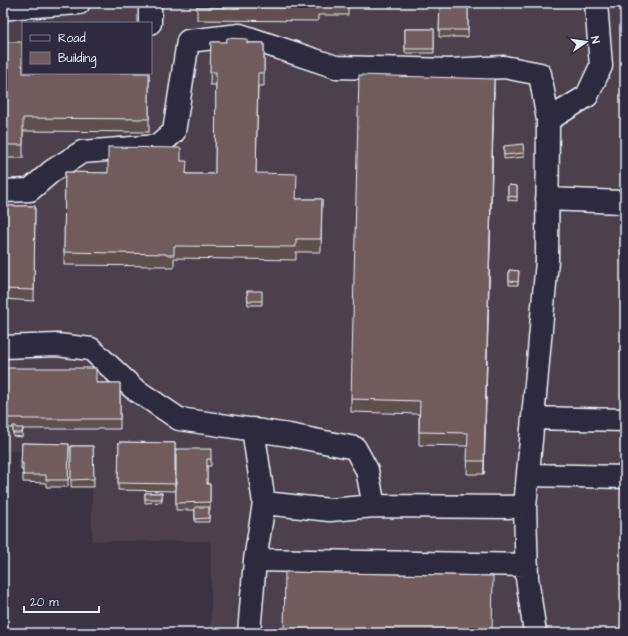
<svg xmlns="http://www.w3.org/2000/svg" width="628" height="636" viewBox="0 0 628 636" font-family="'Architects Daughter',sans-serif">
<style>
.built{fill:#4c404b;fill-rule:evenodd}
.lines{fill:none;stroke-linecap:round;stroke-linejoin:round}
.minor-casing{stroke:#e8f1f8;stroke-width:25}
.minor{stroke:#2f2a3d;stroke-width:22}
.wall{fill:#604f50;stroke:#e8f1f8}
.shaded-wall{fill:#4e4041;stroke:#e8f1f8}
.building{fill:#705c5d;stroke:#e8f1f8}
</style>
<rect width="100%" height="100%" fill="#3c3443"/>
<filter id="ink" filterUnits="userSpaceOnUse"><feTurbulence type="fractalNoise" baseFrequency=".025" numOctaves="2"/><feDisplacementMap in="SourceGraphic" scale="8" xChannelSelector="R" yChannelSelector="G"/><feConvolveMatrix kernelMatrix="1 2 1 2 8 2 1 2 1" color-interpolation-filters="sRGB"/></filter>
<g filter="url(#ink)">
<path class="built" d="M3,3H625V633H211V541H92V451H3ZM23,23H151V73H23Z"/>
<g class="lines">
<g class="minor-casing">
<path id="minor" d="M150,3V23
M3,9L19,7L79,3
M548,120L587,96L601,66L596,3
M3,191L30,190L52,171L82,152L158,146L174,132L188,41L240,35L336,67L450,70L504,67L540,74L548,120L547,261L525,507L374,506L367,470L355,448L289,435L179,419L133,388L91,349L57,345L3,347
M547,199L621,202
M533,418L625,420
M253,429L264,503L330,510L374,506
M528,475L625,477
M525,507L527,578L535,633
M255,560L527,565
M249,633L255,560L264,503"/>
</g>
<use href="#minor" class="minor"/>
</g>
<path class="wall" d="M197,3H348V15H318V21L197,20Z
M440,3H468V37H439Z
M405,29H434V53H405Z
M3,42L22,66L149,73V132L23,131V158H5V171H3Z
M211,42L264,43V86H258L256,173L297,199H322L321,252H296V260L174,258V268H166V266L64,265L65,172L108,173L181,161L187,174H215L216,85H210Z
M494,92L484,474H467L468,446L419,445V414L351,412V399Z
M504,146L524,153V157L504,159Z
M508,185L517,186V201L508,200Z
M3,206H35L34,301L3,299Z
M509,270L519,271L518,285H509Z
M247,291L262,301V305H248Z
M3,368L96,383H120V429H23L22,437L13,436V428H3Z
M119,442L175,443V491L118,490Z
M22,443L69,444L68,487H46V483L23,482V470H21Z
M71,446H93L94,487H71Z
M176,449L211,459V466H207V484H210V510H209V522H195V510H176Z
M145,493H162V502L145,503Z"/>
<path class="shaded-wall" d="M494,79V92L484,474V461Z"/>
<path class="building" d="M197,3H318V8L197,7Z
M440,3H468V30H439Z
M405,29H434V49H405Z
M227,38L247,39V43H264V73H258L256,173L297,174L296,199H322L321,239H296V247L174,246V255H166V254L64,252L65,172L108,173V147L181,148V161H187L186,174H215L216,72H210L211,42H226Z
M3,42H22V66H23V73H149V119L23,118V145H3Z
M359,75L494,79L484,461H467L468,433L419,432L420,401L351,399Z
M523,144L524,153L504,155V146Z
M3,150H5V159L3,158Z
M508,185L517,186V197L508,196Z
M3,206H35L34,290L3,289Z
M509,270L519,271L518,282L509,281Z
M247,291H262V301H248Z
M3,368H96V383H120V419H22V418H3Z
M13,426H16V428H23L22,433H13Z
M119,442L175,443V484L118,483Z
M22,443L69,444L68,480H46V475H23V463H21Z
M71,446H93L94,479L71,480Z
M176,449H211V459H207V484H210V502L176,503Z
M145,493H162V499H145Z
M195,507H209V518L195,519Z
M285,572L493,576L492,633H284Z"/>
</g>
<rect width="628" height="636" fill="none" stroke="#2f2a3d" stroke-width="16"/>
<rect x="8" y="8" width="612" height="620" fill="none" stroke="#e8f1f8" stroke-width="1.5" filter="url(#ink)"/>
<rect x="22" y="22" width="130" height="52" fill="#2f2a3d" stroke="#797a88"/>
<rect x="30" y="35" width="20" height="6" fill="#2f2a3d" stroke="#797a88"/>
<text x="58" y="42" font-size="12" fill="#e8f1f8">Road</text>
<rect x="30" y="52" width="20" height="12" fill="#705c5d" stroke="#797a88"/>
<text x="58" y="62" font-size="12" fill="#e8f1f8">Building</text>
<g transform="translate(586 42) rotate(77)" stroke="#2f2a3d" stroke-width="3" paint-order="stroke">
<path d="M0-3L7 15L0 10L-7 15Z" fill="#e8f1f8"/>
<text y="-6" font-size="11" font-weight="bold" text-anchor="middle" fill="#e8f1f8">N</text>
</g>
<path d="M24 606v6h75v-6" fill="none" stroke="#e8f1f8" stroke-width="2"/>
<text x="30" y="606" font-size="12" fill="#e8f1f8" stroke="#2f2a3d" stroke-width="3" paint-order="stroke">20 m</text>
</svg>
